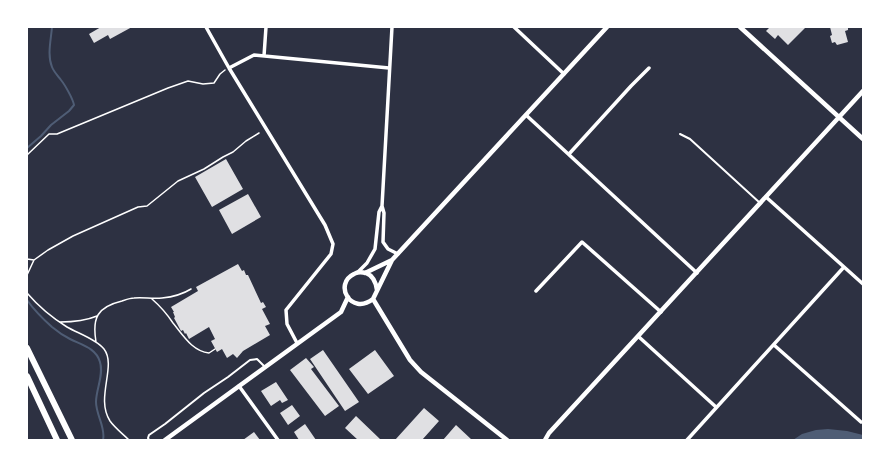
<svg xmlns="http://www.w3.org/2000/svg" width="890" height="467" viewBox="0 0 890 467" font-family="Mulish,sans-serif">
<style>
.water{fill:#4f5d75}
.lines{fill:none;stroke-linecap:round;stroke-linejoin:round}
.stream{stroke:#4f5d75;stroke-width:2}
.building{fill:#e0e0e3}
.path{stroke:#fff;stroke-width:1.5}
.service{stroke:#fff;stroke-width:2}
.minor{stroke:#fff;stroke-width:3.5}
.tertiary{stroke:#fff;stroke-width:4.5}
.primary{stroke:#fff;stroke-width:6}
</style>
<rect width="100%" height="100%" fill="#2d3142"/>
<path class="water" d="M828,429L847,431L863,435V440H793L802,434L816,430Z"/>
<g class="lines">
<path class="stream" d="M27,148L41,136L51,125L69,111L74,105C73,99 65,85 61,80C58,76 54,72 52,67C47,55 51,40 52,27
M27,300C34,310 43,319 52,327C58,332 64,336 70,339C82,345 96,348 100,362C104,375 96,389 96,402C96,415 106,428 103,440"/>
</g>
<path class="building" d="M101,27H132L110,39L108,35L94,43L89,34Z
M770,27H804L805,28L788,45L778,35L775,39L766,31Z
M830,27H848V30L845,31L848,42L837,45L835,42L832,43L830,36L832,35Z
M226,159L243,189L212,207L195,177Z
M248,194L261,217L232,234L219,210Z
M238,264L242,271L244,270L246,275H248L261,303L263,302L266,307L262,309L270,324L265,326L270,335L243,351L237,358L233,354L227,358L222,349L217,352L211,341L215,339L209,327L189,339L186,333L185,334L183,330L181,331L174,318L175,317L173,312H174L171,307L198,291L196,287Z
M323,350L359,402L345,411L310,359Z
M375,350L394,376L368,394L349,369Z
M306,358L314,367L311,369L339,406L325,416L290,370Z
M276,382L288,400L282,403L280,400L271,406L261,391Z
M292,405L300,416L288,425L280,413Z
M424,408L439,421L422,440H395Z
M356,416L380,439L379,440H358L345,428Z
M305,424L316,440H299L294,432Z
M456,425L472,440H443Z
M254,432L260,440H243Z"/>
<g class="lines">
<path class="path" d="M27,155L49,134H57L168,88L188,81L203,84L214,83L220,74L225,70
M27,259L34,260
M27,275L34,260L48,250L73,236L138,207L147,206L178,181L204,169L223,157L233,152L246,141L259,133
M27,293C39,307 51,317 67,327C77,333 96,339 104,349C117,366 95,398 110,421C115,428 123,434 129,440
M152,299C160,306 167,314 173,323C183,335 192,351 209,353L215,349
M60,322C73,322 85,321 97,316
M96,342C92,318 97,307 122,301C125,300 130,298 134,298C143,297 152,299 162,298C172,297 183,294 191,289"/>
<path class="service" d="M680,134L690,139L760,203
M149,440L148,438L149,435L165,424L204,393L228,377L250,360L257,359L264,366"/>
<path class="minor" d="M206,27L229,68L325,225L333,244L331,254L286,310L287,324L297,343
M392,27L382,206L384,213L383,242L388,249L398,254
M514,27L564,74
M264,56L266,27
M229,68L254,55L389,68
M526,115L697,273
M569,154L631,86L649,68
M766,197L863,284
M357,273L367,263L375,249L379,212L382,206
M536,291L582,242L661,312
M639,337L716,407
M774,345L861,422
M239,386L278,440
M687,440L844,267"/>
<path class="tertiary" d="M740,27L863,139
M365,273L392,260
M377,290C376,283 374,276 366,273C362,272 357,272 354,274C333,284 351,316 373,299L392,260L607,27
M373,299L410,360L421,372L507,440
M165,440L341,312L348,297
M545,440L549,433L863,91"/>
<path class="primary" d="M27,348L72,440
M27,376L57,440"/>
</g>
<rect width="890" height="467" fill="none" stroke="#ffffff" stroke-width="56"/>
</svg>
